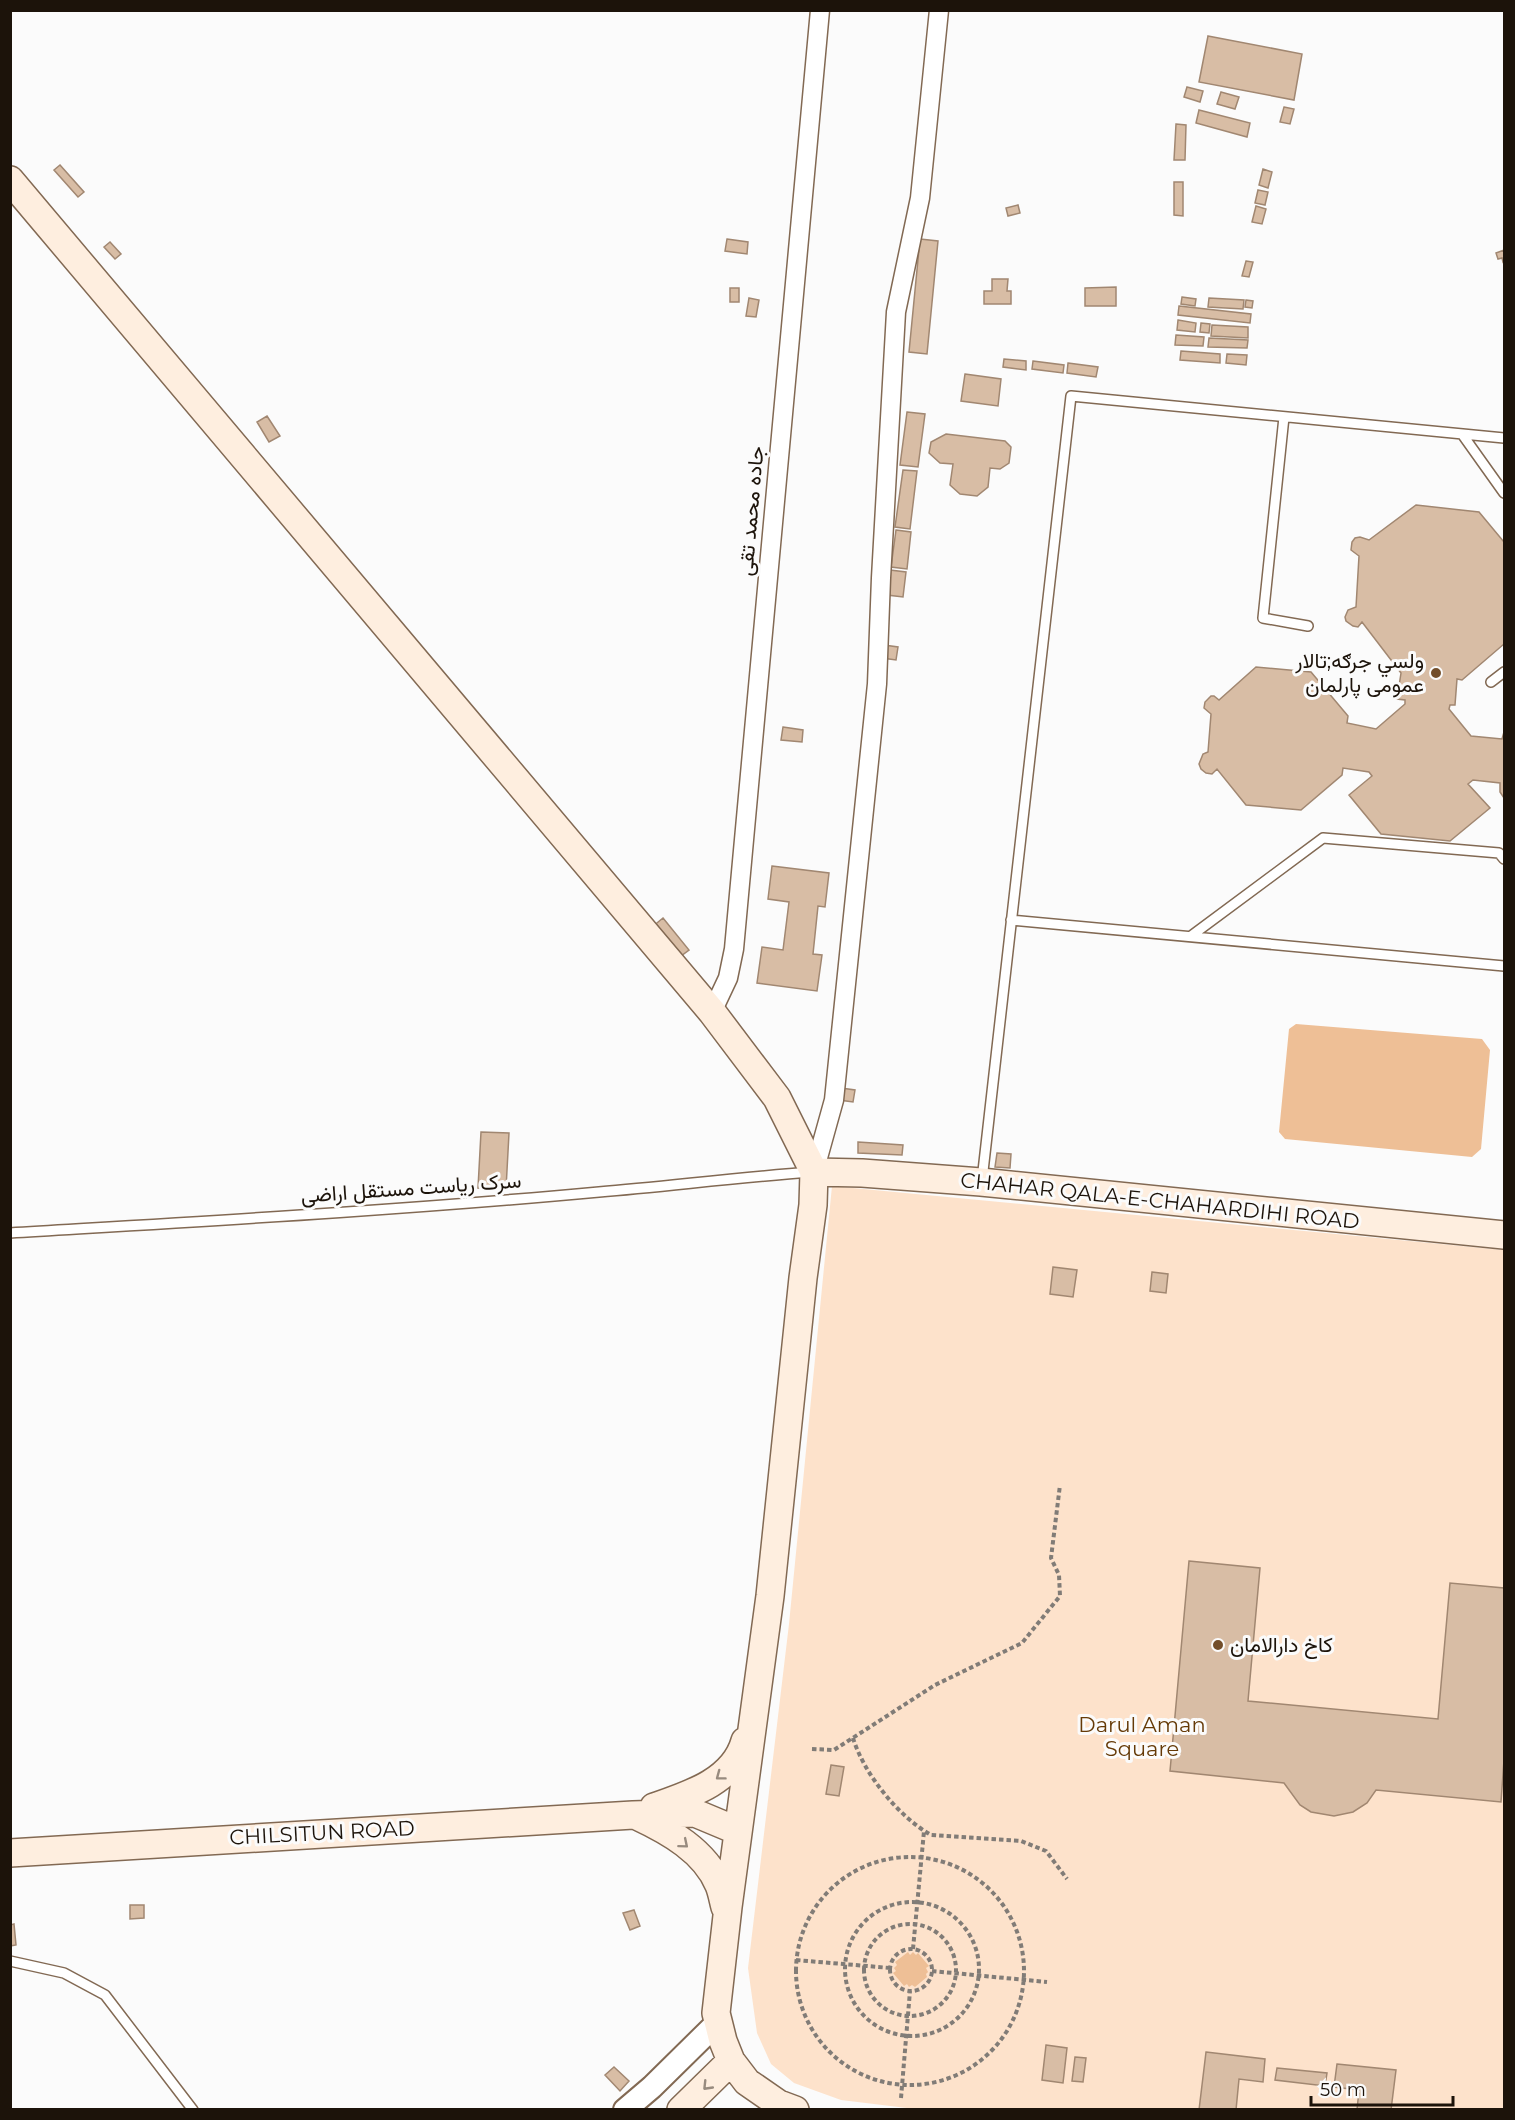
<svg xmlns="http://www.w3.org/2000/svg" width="1515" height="2120" viewBox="0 0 1515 2120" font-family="Montserrat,Vazirmatn,sans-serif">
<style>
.green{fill:#fde2cb}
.water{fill:#eebf96}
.building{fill:#d8bda5;stroke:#a18771;stroke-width:1.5}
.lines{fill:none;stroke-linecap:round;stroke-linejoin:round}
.service-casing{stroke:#826953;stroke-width:12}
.minor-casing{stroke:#826953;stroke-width:21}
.tertiary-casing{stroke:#826953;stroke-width:26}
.secondary-casing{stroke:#826953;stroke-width:30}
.path{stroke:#817c77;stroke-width:4;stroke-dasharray:4.5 3;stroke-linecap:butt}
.service{stroke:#fff;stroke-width:9}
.minor{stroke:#fff;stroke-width:18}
.tertiary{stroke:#fff;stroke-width:22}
.secondary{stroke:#feeedf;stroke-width:27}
.oneway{stroke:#988b7f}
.poi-dot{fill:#734e2a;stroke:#fbfbfb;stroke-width:2}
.labels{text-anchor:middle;stroke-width:6;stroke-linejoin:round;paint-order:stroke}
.street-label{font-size:21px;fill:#1c130a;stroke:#fbfbfb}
.poi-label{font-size:21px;fill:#1c130a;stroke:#fbfbfb;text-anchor:end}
.park-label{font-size:21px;fill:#653a07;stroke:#fbfbfb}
</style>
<rect width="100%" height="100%" fill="#fbfbfb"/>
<path class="green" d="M832,1186L1504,1250V2109H915L841,2100L794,2083L771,2064L757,2033L748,1968L789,1624Z"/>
<path class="water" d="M1296,1024L1482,1039L1490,1050L1481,1149L1472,1157L1285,1139L1279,1132L1289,1029Z
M908,1952L910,1955L913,1952L916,1955L918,1953L929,1966L926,1968L928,1972L926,1974L927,1977L915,1987L912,1985L909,1987L907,1984L904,1986L893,1973L896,1971L894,1968L897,1965L895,1962Z"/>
<path class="building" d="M1208,36L1302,54L1294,100L1199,82Z
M1187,87L1203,91L1200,102L1184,97Z
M1221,92L1239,97L1235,109L1217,104Z
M1284,107L1294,109L1290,124L1280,122Z
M1199,110L1250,123L1247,137L1196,123Z
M1176,124L1186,125L1185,160H1174Z
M60,165L84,192L78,197L54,170Z
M1263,169L1272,172L1268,188L1259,185Z
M1174,182H1183V216L1174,215Z
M1258,190L1268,192L1265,205L1255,203Z
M1018,205L1020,213L1008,216L1006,208Z
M1256,206L1266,209L1262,224L1252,222Z
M727,239L748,242L747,254L725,251Z
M920,239L938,241L927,354L909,352Z
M110,242L121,254L115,259L104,247Z
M1504,250V261L1503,262L1502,258L1498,259L1496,253Z
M1246,261L1253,262L1249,277L1242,276Z
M992,279H1008L1007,291H1011V304H984V291H992Z
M1116,287V306H1085V288Z
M730,288H739V302H730Z
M1182,297L1196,299L1195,306L1181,304Z
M749,298L759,300L756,317L746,316Z
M1209,298L1244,300L1243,309L1208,307Z
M1246,300L1253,301L1252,308L1245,307Z
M1179,306L1251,314L1250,323L1178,315Z
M1178,320L1196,323L1195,332L1177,330Z
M1201,323L1210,324L1209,333L1200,332Z
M1212,325L1248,327V338L1211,336Z
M1176,335L1204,337L1203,346L1175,345Z
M1209,338L1248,340L1247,348L1208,347Z
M1181,351L1220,354V363L1180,360Z
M1227,354L1247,355L1246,365L1226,363Z
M1004,359L1026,361V370L1003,367Z
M1033,361L1064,365L1063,373L1032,369Z
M1068,363L1098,367L1096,377L1067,373Z
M965,374L1001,379L998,406L961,401Z
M907,412L925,414L918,467L900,465Z
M267,416L280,436L269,442L257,422Z
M946,434L1005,441L1011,447L1009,463L1000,469L990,468L988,487L977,496L960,494L950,485L953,464L940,463L929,453L931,442Z
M903,470L917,471L910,529L895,527Z
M1416,505L1479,512L1504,542V644L1462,680L1457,679L1455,705H1450L1449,709L1471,736L1502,739L1504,732V798L1500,792V783L1473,780L1468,784L1490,808L1450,841L1381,834L1349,795L1372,776L1369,772L1343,768L1342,775L1301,810L1246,805L1217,769L1212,774L1206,773L1201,769L1199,764L1203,754L1208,752L1211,714L1204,708L1205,702L1211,696H1214L1219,700L1256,667L1311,672L1348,716L1347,723L1376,729L1405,704V700L1397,699L1401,673L1362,622L1358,627L1353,626L1346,621L1345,617L1348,610L1356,607L1359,556L1351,550L1352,542L1355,538L1360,537L1369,540Z
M896,530L911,532L907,569L891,567Z
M890,570L906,572L903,597L887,595Z
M884,645L898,647L896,660L882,658Z
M783,727L803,730L802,742L781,740Z
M772,866L829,873L825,907L818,906L813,954L822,955L817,991L757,983L762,947L783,950L789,902L768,899Z
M663,918L689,950L677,959L652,927Z
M841,1088L855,1090L853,1102L839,1100Z
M481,1132L509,1133L506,1189L478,1188Z
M858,1142L903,1145L902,1155L858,1153Z
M997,1153L1011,1154L1010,1168L995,1167Z
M1053,1267L1077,1270L1073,1297L1050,1294Z
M1152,1272L1168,1274L1166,1293L1150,1291Z
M1189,1561L1260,1568L1248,1701L1438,1719L1450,1583L1504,1588V1760L1501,1802L1376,1790L1367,1803L1353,1812L1334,1816L1311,1812L1300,1805L1284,1783L1170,1771Z
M831,1765L844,1767L839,1796L826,1794Z
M130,1905H144V1918L130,1919Z
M634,1910L640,1926L630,1930L623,1913Z
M14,1924L16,1945L10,1946V1925Z
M1046,2045L1067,2048L1063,2083L1042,2080Z
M1206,2052L1265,2059L1263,2082L1239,2079L1236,2110H1199Z
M1075,2057L1086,2058L1083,2082L1072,2081Z
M1337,2064L1396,2070L1391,2110H1357L1359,2090L1334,2087Z
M614,2067L629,2081L620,2091L605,2075Z
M1277,2068L1327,2073L1325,2086L1275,2080Z"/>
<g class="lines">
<g class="service-casing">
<path id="service" d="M1284,417L1263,618L1308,626
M1462,434L1504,493
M1491,682L1504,672
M1011,920L1504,966
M1191,936L1323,838L1499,853L1504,859
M982,1180L1071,396L1504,438
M10,1233C207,1221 403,1210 599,1192C670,1186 741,1177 812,1172
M10,1961L64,1973L105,1995L193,2110"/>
</g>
<g class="minor-casing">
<path id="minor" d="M712,1012L728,978L734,949L820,10
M814,1172L834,1100L877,684L881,578L896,312L920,198L939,10"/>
</g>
<g class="tertiary-casing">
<path id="tertiary" d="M625,2110L652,2087L718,2022"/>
</g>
<g class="secondary-casing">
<path id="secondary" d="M10,180L712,1012L777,1098L814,1172L813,1205L803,1278L770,1596L728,1907L716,2013L723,2041L731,2061L747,2082L779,2104L795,2110
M814,1172L862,1173L981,1182L1504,1235
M654,1807C689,1795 734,1781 745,1741
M637,1816C669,1831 705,1851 719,1885C722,1892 723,1900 725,1907
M10,1853L633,1815L695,1813L738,1831
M681,2110L731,2061"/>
</g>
<path class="path" d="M853,1738C864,1774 898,1816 931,1835L1021,1841L1046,1851L1067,1879
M812,1749L834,1750L935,1685L1022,1643L1060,1596L1059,1575L1051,1558L1060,1485
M796 1971a114 114 0 1 1 228 0a114 114 0 1 1-228 0Z
M845 1969a67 67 0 1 1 134 0a67 67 0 1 1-134 0Z
M864 1970a46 46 0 1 1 92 0a46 46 0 1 1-92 0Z
M890 1970a21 21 0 1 1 42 0a21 21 0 1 1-42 0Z
M913,1949L924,1831
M796,1960L890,1968
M932,1971L1047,1982
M901,2098L910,1991"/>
<use href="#service" class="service"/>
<use href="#minor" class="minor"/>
<use href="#tertiary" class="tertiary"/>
<use href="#secondary" class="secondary"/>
</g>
<defs><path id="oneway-chevron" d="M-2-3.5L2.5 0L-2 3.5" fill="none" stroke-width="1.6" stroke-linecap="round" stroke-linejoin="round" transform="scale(1.5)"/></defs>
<g class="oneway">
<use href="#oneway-chevron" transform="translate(720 1776) rotate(143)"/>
<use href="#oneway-chevron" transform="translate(684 1844) rotate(40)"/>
<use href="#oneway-chevron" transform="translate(707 2086) rotate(134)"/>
</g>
<g class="poi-dot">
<circle cx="1436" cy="673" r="6"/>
<circle cx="1218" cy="1645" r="6"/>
</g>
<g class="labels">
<g class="street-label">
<text transform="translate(751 511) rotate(-85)" y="7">جاده محمد تقی</text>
<text transform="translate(411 1188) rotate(-4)" y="7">سرک ریاست مستقل اراضی</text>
<text transform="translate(1160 1201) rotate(6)" y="7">CHAHAR QALA-E-CHAHARDIHI ROAD</text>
<text transform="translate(322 1833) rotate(-3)" y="7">CHILSITUN ROAD</text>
</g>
<g class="poi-label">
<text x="1424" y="668">ولسي جرګه;تالار<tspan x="1424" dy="24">عمومی پارلمان</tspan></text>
<text x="1230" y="1652" text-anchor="start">کاخ دارالامان</text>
</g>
<g class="park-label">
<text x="1142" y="1732">Darul Aman<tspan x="1142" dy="24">Square</tspan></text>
</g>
</g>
<rect width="1515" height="2120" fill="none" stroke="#1c130a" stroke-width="24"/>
<path d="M1311 2096v9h142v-9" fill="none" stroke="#1c130a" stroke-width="3"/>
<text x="1320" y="2096" font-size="18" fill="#1c130a" stroke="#fbfbfb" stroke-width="4.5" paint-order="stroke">50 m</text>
</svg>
